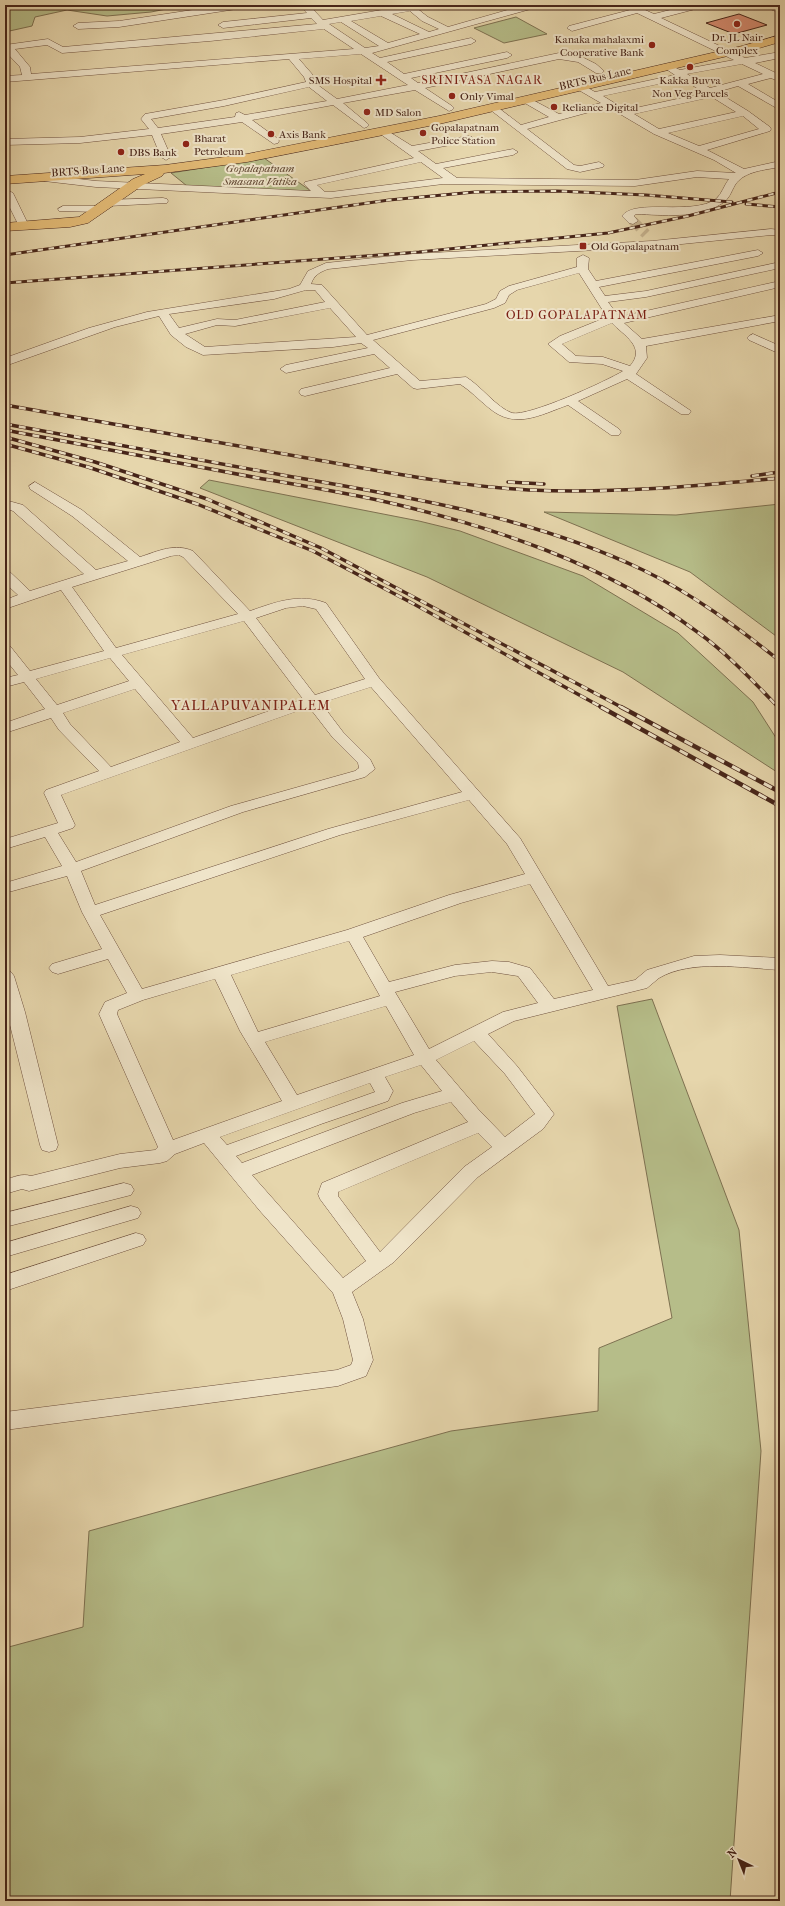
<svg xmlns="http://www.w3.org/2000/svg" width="785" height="1906" viewBox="0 0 785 1906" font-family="'IM FELL French Canon',serif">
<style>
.green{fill:#b6bd89;stroke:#7e7151}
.building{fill:#d78c71;stroke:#472519}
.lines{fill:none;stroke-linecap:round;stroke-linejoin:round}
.minor-tunnel{stroke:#c6b38f;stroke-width:10;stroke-dasharray:10 5;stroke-linecap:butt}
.minor-casing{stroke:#6f513e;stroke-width:1}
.major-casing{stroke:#472519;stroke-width:1}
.minor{fill:#efe4c9;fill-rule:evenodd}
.major{fill:#e3bb76;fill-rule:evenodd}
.rail-far2-casing{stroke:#472519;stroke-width:3}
.rail-far1-casing{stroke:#472519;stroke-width:3.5}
.rail-casing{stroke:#472519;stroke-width:4.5}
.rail-far2{stroke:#efe4c9;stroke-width:2;stroke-dasharray:5.5;stroke-linecap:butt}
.rail-far1{stroke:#efe4c9;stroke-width:2.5;stroke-dasharray:7;stroke-linecap:butt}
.rail{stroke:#efe4c9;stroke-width:3;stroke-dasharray:9;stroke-linecap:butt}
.poi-dot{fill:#8f2418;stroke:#efe4c9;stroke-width:1.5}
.labels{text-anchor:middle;stroke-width:4;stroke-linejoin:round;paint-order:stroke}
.far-poi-label{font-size:11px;fill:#472519;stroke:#efe4c9;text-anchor:start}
.far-street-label{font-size:11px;fill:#472519;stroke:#efe4c9}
.far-park-label{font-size:11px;font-style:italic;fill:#5d432f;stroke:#efe4c9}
.far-neighbourhood-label{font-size:12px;letter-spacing:1px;fill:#7a1f14;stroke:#efe4c9}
.neighbourhood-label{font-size:14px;letter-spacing:1px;fill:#7a1f14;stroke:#efe4c9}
</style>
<rect width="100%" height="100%" fill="#e6d6ac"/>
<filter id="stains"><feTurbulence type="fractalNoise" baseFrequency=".005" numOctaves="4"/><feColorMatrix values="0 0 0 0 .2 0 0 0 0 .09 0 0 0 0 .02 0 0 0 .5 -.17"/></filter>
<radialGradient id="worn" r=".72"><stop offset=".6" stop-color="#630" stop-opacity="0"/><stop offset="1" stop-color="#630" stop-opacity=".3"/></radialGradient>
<path class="green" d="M5,5H187L151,12L107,16L67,10L35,17L32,26L5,32Z
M516,17L547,34L504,43L474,28Z
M264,158L311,191L187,186L171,173Z
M209,480L419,521L460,531L583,576L678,633L753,702L780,744V774L623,672L427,577L200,488Z
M780,504V639L690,572L544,512L676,515Z
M652,999L739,1230L761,1451L730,1901H5V1648L83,1627L89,1531L451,1431L598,1411L599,1348L672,1318L617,1006Z"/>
<path class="building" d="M739,14L767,25L734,34L706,23Z"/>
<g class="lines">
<path class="minor-tunnel" d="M633,221L646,234"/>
<g class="minor-casing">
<path id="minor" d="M226,5H247L243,8L119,27L78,29L73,26L78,23L119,21Z
M300,5H309L323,20L411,5H436L435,7L419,10L428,17L448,27L525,5H539L538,7L372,53L380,58L471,38L476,41L471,44L387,62L404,74L507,52L512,55L507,58L411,78L418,83L559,53L584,58L596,64L604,71L602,73H596L578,62L559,59L425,88L452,106L454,108L452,110L449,111L415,90L343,103L367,123L369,125L367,127L364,128L333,105L252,120L278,139L279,141L278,143L274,144L242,122L161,134L171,157L166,160L161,157L152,135L80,143L5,145V139L80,137L149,129L141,119L145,114L224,100L306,82L304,77L289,59L5,82V76L22,75L20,67L5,51V45L48,39L63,47L317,24L311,18L223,28L218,25L223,22L307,13ZM410,11L422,21L439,29L429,32L392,14ZM381,16L420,34L388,43L351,21ZM341,22L379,46L365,48L329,24ZM324,29L354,49L31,74L30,67L15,49L47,45L62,53L210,41ZM361,54L408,85L337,99L315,83L312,74L299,59ZM309,87L327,101L245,115L239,112L236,113L235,117L158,128L151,119L224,106Z
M623,5H634L654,14L690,5H704L703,7L661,18L745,58L780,52V58L755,63L780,75V82L771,78L748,84L780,103V110L738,86L717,92L748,111L770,127L771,129L770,131L707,150L744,169L780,161V167C765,170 744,171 735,185C731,192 729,200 721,204C697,219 663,215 636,214L634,216L638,221L633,224L629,223L622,216C635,198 692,216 716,199C722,194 724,185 729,179L697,177L635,186L443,184L331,198L96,187L44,181L39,178L44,175L96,181L311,191L304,184L305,182L414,158L379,133L378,131L379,129L383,128L412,146L468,136L472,137L473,139L472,141L418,151L436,164L513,149L518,152L513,155L443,168L457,178L635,180L697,171L736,173L714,160L654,134L608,107L527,129L574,165L580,166L599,162L604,165L603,167L580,172L567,169L488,108L490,106H496L521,125L549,117L523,102L521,100L523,98H529L559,114L601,103L577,89V85H583L595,92L675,75L663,67L668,64L680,70L734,60L637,13L572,31L567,28L569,26L630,10ZM742,64L763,74L710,88L687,74ZM682,79L705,93L626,110L603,96ZM712,97L736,112L659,129L634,114ZM743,116L759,129L699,146L668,133ZM421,162L443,178L331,192H325L317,185Z
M764,5L780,7V13L765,7Z
M5,189L13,193L29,226L28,228H20L5,198Z
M163,198L167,199L168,201L167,203L108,206L103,203L108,200Z
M63,206H99L104,209L99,212L59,211L58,209Z
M771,229L780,230V236L771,235L652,247L412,260L328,269C320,272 314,275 311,284L322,285L367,335L486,304L496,299L500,291L509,286L577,267V258L583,255L589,258L588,269L596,281L758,250L763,253L758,256L599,287L605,296L646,291L780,262V268L646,297L608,302L619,317L780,281V287L624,323L642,339L780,315V321L646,346L647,358L636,374L691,411L689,414H681L627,379L578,401L619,429L621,432L619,435H611L568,405C540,415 515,430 489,408C479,400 471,391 460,384L417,389L413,388L397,374L305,396L301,395L299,392L301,389L390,368L374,354L286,373L280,369L286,365L368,348L361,343L333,347L203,355L186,347L171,335L159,316L115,327L5,366V358L89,328L147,312L289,289L300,285L308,271L326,263L412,254L652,241ZM579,273L607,317L560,336L548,344L569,362L602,364L623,371C607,381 528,417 512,413C497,408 481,386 466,377L420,381L373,340L494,308L505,303L509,295L517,290ZM306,290H315L325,302L235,320L217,319L179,328L169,314L274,299ZM330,308L356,337L205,347L185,334L217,325L235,326ZM612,323C623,335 647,347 630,366L603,357L576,356L562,344Z
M753,334L780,346V354L749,340L747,338L749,336Z
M35,482L82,510L140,557C158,551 175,543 193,551L250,611C276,602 299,593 326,603L379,678L520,838L608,986L635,980L647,970L694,956L720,955L780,958V970C744,968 691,959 659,978C655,981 651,985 647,988L514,1021L488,1034L517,1066L554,1114L543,1129L478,1177L394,1262L352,1292L363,1319L373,1360L366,1376L338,1386L5,1430V1412L337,1370L351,1365L353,1360L343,1319L333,1293L260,1211L204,1143L175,1154L167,1161L160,1163L120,1168L29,1191L22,1189L5,1194V1180C14,1177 22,1173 31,1176L120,1154L155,1150L158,1147L99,1014L105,1002L127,993L108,959L58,974L52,972L49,968L52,964L102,949L82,912L67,876L5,893V883L62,866L45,837L5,849V839L58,823L44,793L46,790L99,771L59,730L51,718L5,733V723L45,709L24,682L5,687V678L18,675L5,659V645L10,646L30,671L104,651L61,590L5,609V600L18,595L5,583V571L10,572L30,591L84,574L13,511L5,508V500L23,505L96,570L128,561L72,516L30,489L29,486ZM179,555L183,557L238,614L116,648L72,587L171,556ZM303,606L316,609L365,679L315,695L256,618L286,608ZM244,621L303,699L193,738L122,655ZM110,658L129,681L57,705L36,679ZM371,687L462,792L328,829L95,905L81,871L243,812L365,777L375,769L370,759L343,732L321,703ZM135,689L180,742L111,767L70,724L63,713ZM309,707L333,738L358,763L359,768L355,771L231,806L76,862L58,833L73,828L75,825L61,795ZM469,800L507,844L525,874L449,895L347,930L142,989L100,915L340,835ZM530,884L593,990L554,999L530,968L509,962L492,961L455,965L389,982L363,937L461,903ZM349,941L380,996L258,1032L231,975ZM492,972L518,976L538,1003L503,1012L429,1049L395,992L455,976ZM215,979L240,1031L282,1101L173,1140L117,1014L118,1010L143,1000ZM386,1006L414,1055L297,1095L265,1042ZM474,1041L505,1074L535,1114L505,1137L478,1109L436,1060ZM421,1065L442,1091L402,1103L242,1163L236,1156L321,1124L388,1101L393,1091L385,1077ZM370,1083L375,1092L227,1145L220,1137ZM451,1102L468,1122L322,1183L318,1194L320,1199L366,1261L343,1278L252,1175L414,1113ZM478,1133L492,1147L464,1167L380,1252L338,1196V1192Z
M5,970L11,972L14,976L25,1012L58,1145L56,1150L49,1152L42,1150L40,1145L5,1005Z
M124,1183L131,1185L134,1190L131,1195L5,1227V1213Z
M131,1206L138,1208L141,1213L138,1218L5,1257V1243Z
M136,1233L143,1235L146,1240L143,1245L5,1291V1275Z"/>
</g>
<g class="major-casing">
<path id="major" d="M780,35V42L749,51L439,124L247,162L164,173L162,176L143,185L88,223L70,227L5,231V223L79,217L133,179L145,174L5,184V176L165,165L247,154L439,116L742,46Z"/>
</g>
<use href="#minor" class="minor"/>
<use href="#major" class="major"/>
<g class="rail-far2-casing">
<path id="rail-far2" d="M746,204L780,207
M5,255L389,200L475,192L557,191L646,195L732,202
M5,283L419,252L608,233L688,216L780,192"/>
</g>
<g class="rail-far1-casing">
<path id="rail-far1" d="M5,405C106,423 206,440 307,458C380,471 455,486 529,490C613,494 696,486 780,478
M5,424C101,441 197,459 293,477C413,498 532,517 643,570C693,594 737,627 780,661
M5,430C89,446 174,462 258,478C299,485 341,492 382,501C491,526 606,564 696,631C727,653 753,681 779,708
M5,437L95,462L207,499L321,548L623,708
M5,444L88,467L197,504L313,551L412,603L603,708
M752,476L780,472
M508,482L544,484"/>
</g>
<g class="rail-casing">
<path id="rail" d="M601,707L780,806
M621,707L780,792
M778,707L780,709"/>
</g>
<use href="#rail-far2" class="rail-far2"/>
<use href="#rail-far1" class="rail-far1"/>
<use href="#rail" class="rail"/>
</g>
<g class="poi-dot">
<circle cx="737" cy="24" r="4"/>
<circle cx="652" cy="45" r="4"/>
<circle cx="690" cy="67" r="4"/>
<path d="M379 74h4v4h4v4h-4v4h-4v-4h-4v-4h4z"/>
<circle cx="452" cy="96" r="4"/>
<circle cx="554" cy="107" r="4"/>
<circle cx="367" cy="112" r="4"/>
<circle cx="423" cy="133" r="4"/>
<circle cx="271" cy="134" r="4"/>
<circle cx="186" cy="144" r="4"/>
<circle cx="121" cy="152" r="4"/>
<rect x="579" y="242" width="8" height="8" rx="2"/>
</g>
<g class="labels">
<g class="far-poi-label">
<text x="737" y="41" text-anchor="middle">Dr. JL Nair<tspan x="737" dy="13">Complex</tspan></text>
<text x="644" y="43" text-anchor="end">Kanaka mahalaxmi<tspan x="644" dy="13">Cooperative Bank</tspan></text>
<text x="372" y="84" text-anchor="end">SMS Hospital</text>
<text x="690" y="84" text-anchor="middle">Kakka Buvva<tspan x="690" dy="13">Non Veg Parcels</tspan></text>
<text x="460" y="100">Only Vimal</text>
<text x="562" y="111">Reliance Digital</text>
<text x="375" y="116">MD Salon</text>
<text x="431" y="131">Gopalapatnam<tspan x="431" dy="13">Police Station</tspan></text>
<text x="279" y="138">Axis Bank</text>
<text x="194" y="142">Bharat<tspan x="194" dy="13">Petroleum</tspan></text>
<text x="129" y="156">DBS Bank</text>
<text x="591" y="250">Old Gopalapatnam</text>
</g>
<g class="far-street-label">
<text transform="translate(595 78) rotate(-13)" y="4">BRTS Bus Lane</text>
<text transform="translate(88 170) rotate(-4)" y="4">BRTS Bus Lane</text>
</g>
<g class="far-park-label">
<text x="260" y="172">Gopalapatnam<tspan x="260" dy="13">Smasana Vatika</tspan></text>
</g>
<g class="far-neighbourhood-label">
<text x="482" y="84">SRINIVASA NAGAR</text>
<text x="577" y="319">OLD GOPALAPATNAM</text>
</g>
<g class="neighbourhood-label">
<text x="251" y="710">YALLAPUVANIPALEM</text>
</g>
</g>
<rect width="785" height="1906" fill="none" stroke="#e6d6ac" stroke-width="20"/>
<rect x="6" y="6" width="773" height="1894" fill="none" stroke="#472519" stroke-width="2"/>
<rect x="10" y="10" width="765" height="1886" fill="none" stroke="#472519"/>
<g transform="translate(739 1860) rotate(317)" stroke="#efe4c9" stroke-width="3" paint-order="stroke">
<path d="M0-3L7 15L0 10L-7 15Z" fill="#472519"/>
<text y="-6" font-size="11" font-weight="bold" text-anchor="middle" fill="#472519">N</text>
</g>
<rect width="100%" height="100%" filter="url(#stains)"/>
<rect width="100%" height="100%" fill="url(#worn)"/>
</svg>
